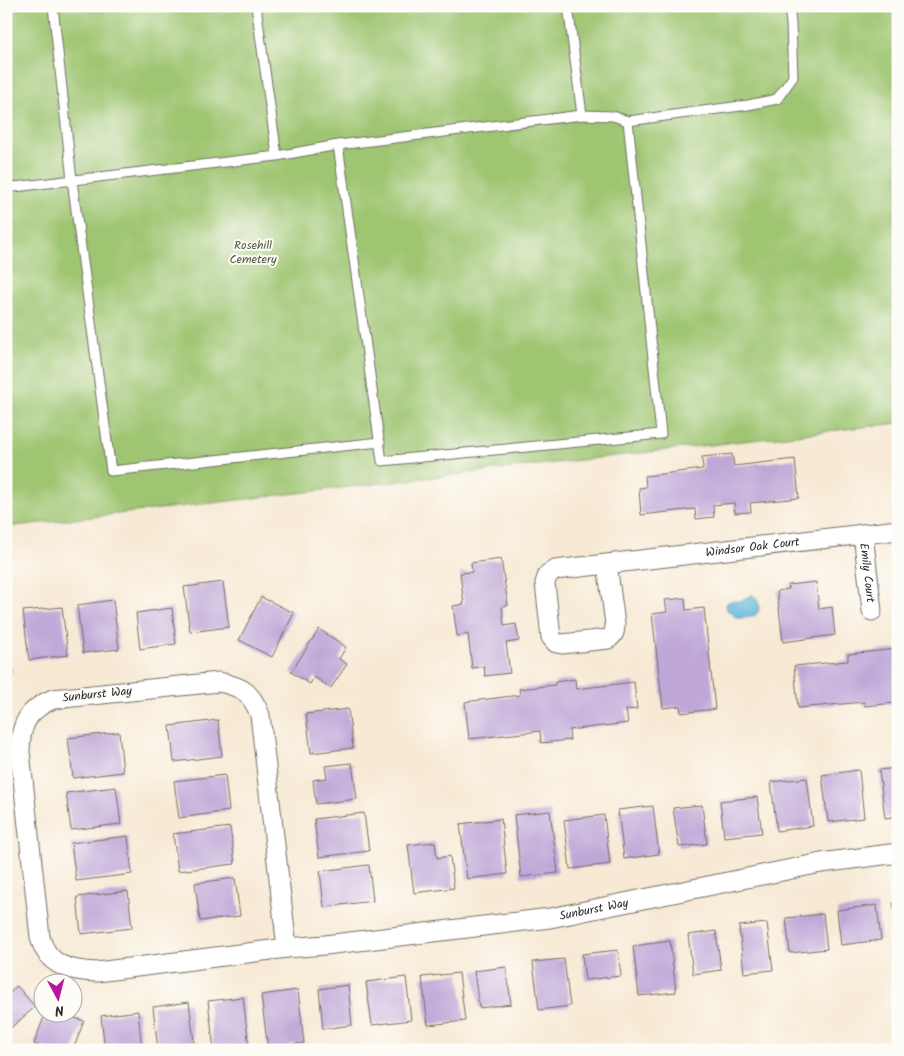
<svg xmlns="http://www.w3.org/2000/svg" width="904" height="1056" viewBox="0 0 904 1056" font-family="Kalam,sans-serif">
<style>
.green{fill:#9ec571;stroke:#64784e}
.water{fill:#5bb7d9;stroke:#437182}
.building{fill:#bfa8d8}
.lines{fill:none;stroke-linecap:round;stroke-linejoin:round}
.lane-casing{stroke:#726e66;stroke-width:11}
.street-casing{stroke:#726e66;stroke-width:21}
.lane{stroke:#fff;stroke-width:9}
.street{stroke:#fff;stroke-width:19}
.labels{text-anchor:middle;stroke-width:4;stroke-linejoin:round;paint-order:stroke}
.park-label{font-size:12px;fill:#4e5940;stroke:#fdfcf7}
.street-label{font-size:12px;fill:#2b2b2b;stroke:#fdfcf7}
</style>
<rect width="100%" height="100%" fill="#fdfcf7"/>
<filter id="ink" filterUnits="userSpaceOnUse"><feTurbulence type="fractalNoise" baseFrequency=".02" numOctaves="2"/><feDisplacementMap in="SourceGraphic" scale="10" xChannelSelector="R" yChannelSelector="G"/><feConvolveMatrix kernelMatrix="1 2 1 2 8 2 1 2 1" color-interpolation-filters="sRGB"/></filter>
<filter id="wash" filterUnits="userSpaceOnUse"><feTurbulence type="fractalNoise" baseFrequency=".0096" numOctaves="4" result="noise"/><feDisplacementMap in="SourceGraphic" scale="20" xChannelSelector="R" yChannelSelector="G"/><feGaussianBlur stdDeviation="1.12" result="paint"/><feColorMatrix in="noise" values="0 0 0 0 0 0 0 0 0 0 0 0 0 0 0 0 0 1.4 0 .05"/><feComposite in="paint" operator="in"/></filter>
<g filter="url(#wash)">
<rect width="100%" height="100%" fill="#f7e9d4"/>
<path class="green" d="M6,6H898V423L6,527Z"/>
<path class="water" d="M753,595C759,600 763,612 753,616C748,618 742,618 736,618L732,613L727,610L726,604L730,601H742L745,598Z"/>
<g id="blocks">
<path class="building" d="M732,454L734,466L795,459L799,498L750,503L751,512L735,513L734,503L713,505L714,517L696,519L695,509L641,515L639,488L646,487L645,476L703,469L702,457Z
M501,559L508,605L502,606L504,626L516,624L519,641L506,643L510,673L485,676L484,666L472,668L468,634L457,636L453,606L464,604L460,573L472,572L471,563Z
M223,582L229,627L190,632L184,587Z
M816,582L819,609L832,607L835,635L783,642L777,591L789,589L788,585Z
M261,597L294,613L272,657L239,640Z
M685,598L686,610L704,608L715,709L681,713L680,706L663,708L652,614L667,612L665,600Z
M113,600L119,649L83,653L77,605Z
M62,607L68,655L29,660L23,611Z
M172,608L176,644L140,649L136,613Z
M319,629L346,647L339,659L347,664L331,688L314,677L310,684L291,672Z
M898,649V695H894L895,703L865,706L864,702L798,708L794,666L848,661V654Z
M6,663L13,671L6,677Z
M575,679L576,689L634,682L637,709L626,710L628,723L569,730L570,740L541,743L540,731L469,739L465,702L520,695L519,689L555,685V682Z
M348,709L353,748L311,753L306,714Z
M218,720L222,756L174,762L170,726Z
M119,732L123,772L73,778L68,738Z
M352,763L357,799L316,804L313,780L327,778L325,766Z
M898,768V816L885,818L879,770Z
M859,770L864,818L828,822L822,775Z
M225,775L229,811L179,818L174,781Z
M807,778L813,826L777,831L771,782Z
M116,787L121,824L71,830L66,793Z
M757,797L762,833L724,837L720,801Z
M702,805L707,844L679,847L673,808Z
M653,806L659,854L624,859L618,810Z
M550,811L558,873L521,877L514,815Z
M364,813L369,851L319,857L314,819Z
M604,815L610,864L570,869L564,820Z
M501,819L507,874L467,879L460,824Z
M230,827L235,864L178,871L173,834Z
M128,836L132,874L76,881L71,843Z
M435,842L437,858L450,856L454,888L414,893L408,845Z
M369,865L373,901L324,907L320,871Z
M235,878L240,916L200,921L195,883Z
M128,891L132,928L81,934L77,897Z
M898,902V931L897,932L893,903Z
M877,905L881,940L841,945L837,910Z
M823,914L827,949L790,953L786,918Z
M767,923L773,970L744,973L739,926Z
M716,931L721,970L693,974L688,935Z
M670,941L676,992L639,996L633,946Z
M618,950L621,976L585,980L582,954Z
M564,959L570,1006L539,1010L533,962Z
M506,967L511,1004L479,1008L474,971Z
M459,973L465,1021L428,1025L422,977Z
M406,977L411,1020L372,1025L366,982Z
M348,985L352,1025L323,1029L319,989Z
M17,986L35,1007L6,1032V996Z
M298,990L304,1043L289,1045V1050H268L261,995Z
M243,997L249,1047L225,1050H214L208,1001Z
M189,1002L195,1050H158L153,1007Z
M138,1011L142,1050H105L101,1016Z
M45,1014H64L84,1021L73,1050H50L34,1044Z"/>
</g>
</g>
<g filter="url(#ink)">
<use href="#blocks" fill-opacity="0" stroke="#726e66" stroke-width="1"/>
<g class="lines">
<g class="lane-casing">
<path id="lane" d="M53,6L72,180L111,471L380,442
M256,6L277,156
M568,6L582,115
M628,121L748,105L777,99L793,77L791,24L789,6
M6,188L277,156L338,145L582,115L613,116L628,121L661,434L382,461L338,145"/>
</g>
<g class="street-casing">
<g id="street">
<path id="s1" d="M863,534L872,611"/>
<path id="s2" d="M607,564L615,624C615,632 614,635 608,639L562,644L556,643L551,637L545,583L548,574L555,570L898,530"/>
<path id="s3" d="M287,948L260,715C251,692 243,687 219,682L53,699C27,710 20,725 20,752L40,937C47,966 70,971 97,972L287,948L325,945L550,918L821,863L898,853"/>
</g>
</g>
<use href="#lane" class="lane"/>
<use href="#street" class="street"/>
</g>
</g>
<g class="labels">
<g class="park-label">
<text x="253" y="249">Rosehill<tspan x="253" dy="14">Cemetery</tspan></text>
</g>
<g class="street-label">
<text dy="4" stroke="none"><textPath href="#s2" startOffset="409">Windsor Oak Court</textPath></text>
<text dy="4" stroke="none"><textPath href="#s1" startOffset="39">Emily Court</textPath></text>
<text transform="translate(97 694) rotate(-6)" y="4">Sunburst Way</text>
<text dy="4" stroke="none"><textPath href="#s3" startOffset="1285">Sunburst Way</textPath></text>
</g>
</g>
<rect width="904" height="1056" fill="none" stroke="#fdfcf7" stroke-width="25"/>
<g transform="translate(58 998) rotate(173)"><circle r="24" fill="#fdfcf7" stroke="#a9a8a5"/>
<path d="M0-4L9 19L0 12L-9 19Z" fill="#b5179e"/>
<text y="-8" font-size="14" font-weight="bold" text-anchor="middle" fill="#2b2b2b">N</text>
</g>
</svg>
